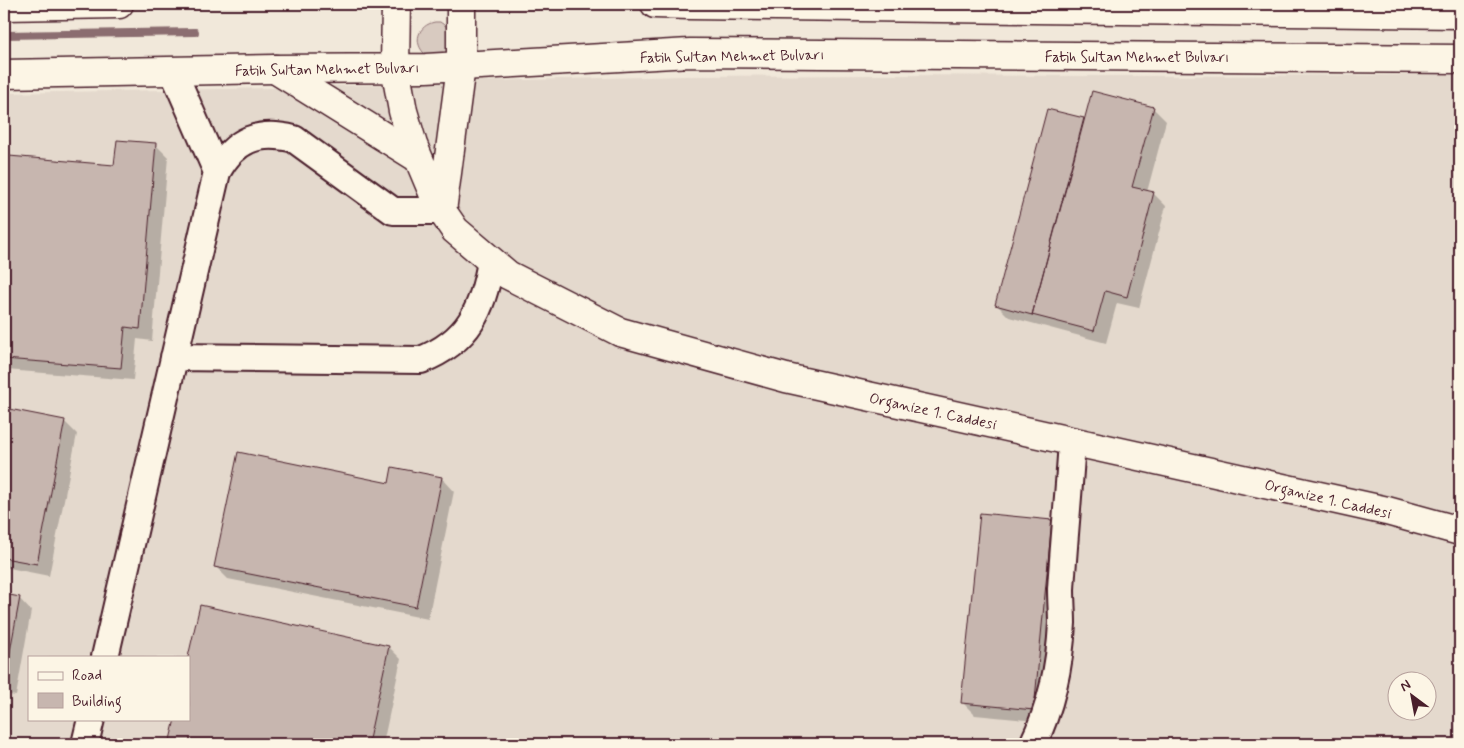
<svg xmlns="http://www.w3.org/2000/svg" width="1464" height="748" viewBox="0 0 1464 748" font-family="Mynerve,sans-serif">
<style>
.built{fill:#e4d9cd;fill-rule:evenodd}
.green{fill:#d8cac0;stroke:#917476}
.shadow{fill:#0003}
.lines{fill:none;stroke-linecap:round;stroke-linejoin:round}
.stream{stroke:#8b6d6f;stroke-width:8}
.building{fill:#c7b6af;stroke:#4a1f2b}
.minor-casing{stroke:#4a1f2b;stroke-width:30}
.tertiary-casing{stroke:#4a1f2b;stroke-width:31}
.secondary-casing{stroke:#4a1f2b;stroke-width:31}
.minor{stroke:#fcf5e5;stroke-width:26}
.tertiary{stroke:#fcf5e5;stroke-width:28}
.secondary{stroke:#fcf5e5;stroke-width:28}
.labels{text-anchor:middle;stroke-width:4;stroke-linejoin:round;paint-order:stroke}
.street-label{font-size:15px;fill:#4a1f2b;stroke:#fcf5e5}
</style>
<rect width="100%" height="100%" fill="#f1e8da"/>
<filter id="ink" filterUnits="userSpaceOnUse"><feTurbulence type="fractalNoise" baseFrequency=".02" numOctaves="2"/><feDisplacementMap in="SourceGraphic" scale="10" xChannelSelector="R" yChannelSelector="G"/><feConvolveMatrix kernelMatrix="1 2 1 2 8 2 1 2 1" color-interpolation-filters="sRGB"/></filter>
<g filter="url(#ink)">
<path class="built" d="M887,75L1088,76L1460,75V744H4V93L273,88L480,81L687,76ZM29,657H189V719H29ZM1396,680H1426V710H1396Z"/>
<path class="green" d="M435,22H440L450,29L453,45L447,54L426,55C412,43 418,25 435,22Z"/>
<path class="shadow" d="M1153,108L1166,121L1147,192L1154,194L1166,206L1139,308L1117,303L1106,343L1009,317L996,304L1048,110L1085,120Z
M155,144L168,157L152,341L137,339L133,380L6,370L4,368V157L116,166Z
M4,409L64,421L77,434L49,576L4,567Z
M442,478L454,491L428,619L228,579L215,566L390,484Z
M1051,521L1064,534L1046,722L975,715L963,703Z
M4,595L19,598L31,611L16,696L4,694Z
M389,647L401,659L383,744H171L176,719H189V661Z"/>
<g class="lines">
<path class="stream" d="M4,35L195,32"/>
</g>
<path class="building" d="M1092,91L1154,107L1132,187L1154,192L1127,297L1105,291L1094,331L1032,315Z
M1047,109L1084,118L1032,315L995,305Z
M117,140L156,143L140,329L125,327L121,368L4,359V221L9,156L114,165Z
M4,156H9L4,221Z
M4,408L65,420L37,564L4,558Z
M238,452L389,483L392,467L442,477L416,607L214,567Z
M980,513L1052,520L1034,710L961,703Z
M4,594L20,597L4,684Z
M200,605L389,646L368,744H169L175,719H189L188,657Z"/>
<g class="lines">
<g class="minor-casing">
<path id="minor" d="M217,172C235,139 259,130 294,139L393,211H442
M174,357L421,360C469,341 483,309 491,261
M105,657L217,172L173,71
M85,744L91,719
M1033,744C1051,707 1060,665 1062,623C1062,612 1061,601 1061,589C1064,540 1069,491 1072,441"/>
</g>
<g class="tertiary-casing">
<path id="tertiary" d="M395,67L403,111L413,145L434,195L442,211L455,230L508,275L620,332L786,378L1387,511L1460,531
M275,69L418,158
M442,211L461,66"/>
</g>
<g class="secondary-casing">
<path id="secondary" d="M655,4L690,5L1460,14
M4,6L119,4
M461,66V4
M395,67L396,4
M4,74L275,69L426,68L690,53L1460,59"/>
</g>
<use href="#minor" class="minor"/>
<use href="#tertiary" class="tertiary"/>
<use href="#secondary" class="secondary"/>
</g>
</g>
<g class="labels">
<g class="street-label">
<text transform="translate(732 56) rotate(-1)" y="5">Fatih Sultan Mehmet Bulvarı</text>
<text x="1137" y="62">Fatih Sultan Mehmet Bulvarı</text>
<text transform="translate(327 69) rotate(-1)" y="5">Fatih Sultan Mehmet Bulvarı</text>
<text transform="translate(933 411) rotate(12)" y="5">Organize 1. Caddesi</text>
<text transform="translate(1328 499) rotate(13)" y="5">Organize 1. Caddesi</text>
</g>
</g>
<rect width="1464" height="748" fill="none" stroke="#fcf5e5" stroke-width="20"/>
<rect x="10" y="10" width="1444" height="728" fill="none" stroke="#4a1f2b" stroke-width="2" filter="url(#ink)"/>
<rect x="28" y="656" width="162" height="65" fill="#fcf5e5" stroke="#b59f9b"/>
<rect x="38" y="672" width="25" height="8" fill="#fcf5e5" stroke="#b59f9b"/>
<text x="72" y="680" font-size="15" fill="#4a1f2b">Road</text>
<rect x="38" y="693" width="25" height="15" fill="#c7b6af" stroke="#b59f9b"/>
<text x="72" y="706" font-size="15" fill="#4a1f2b">Building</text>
<g transform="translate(1412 696) rotate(328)"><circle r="24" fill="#fcf5e5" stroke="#b59f9b"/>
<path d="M0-4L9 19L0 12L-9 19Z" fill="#4a1f2b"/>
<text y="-8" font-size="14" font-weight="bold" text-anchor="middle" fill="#4a1f2b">N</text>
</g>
</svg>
